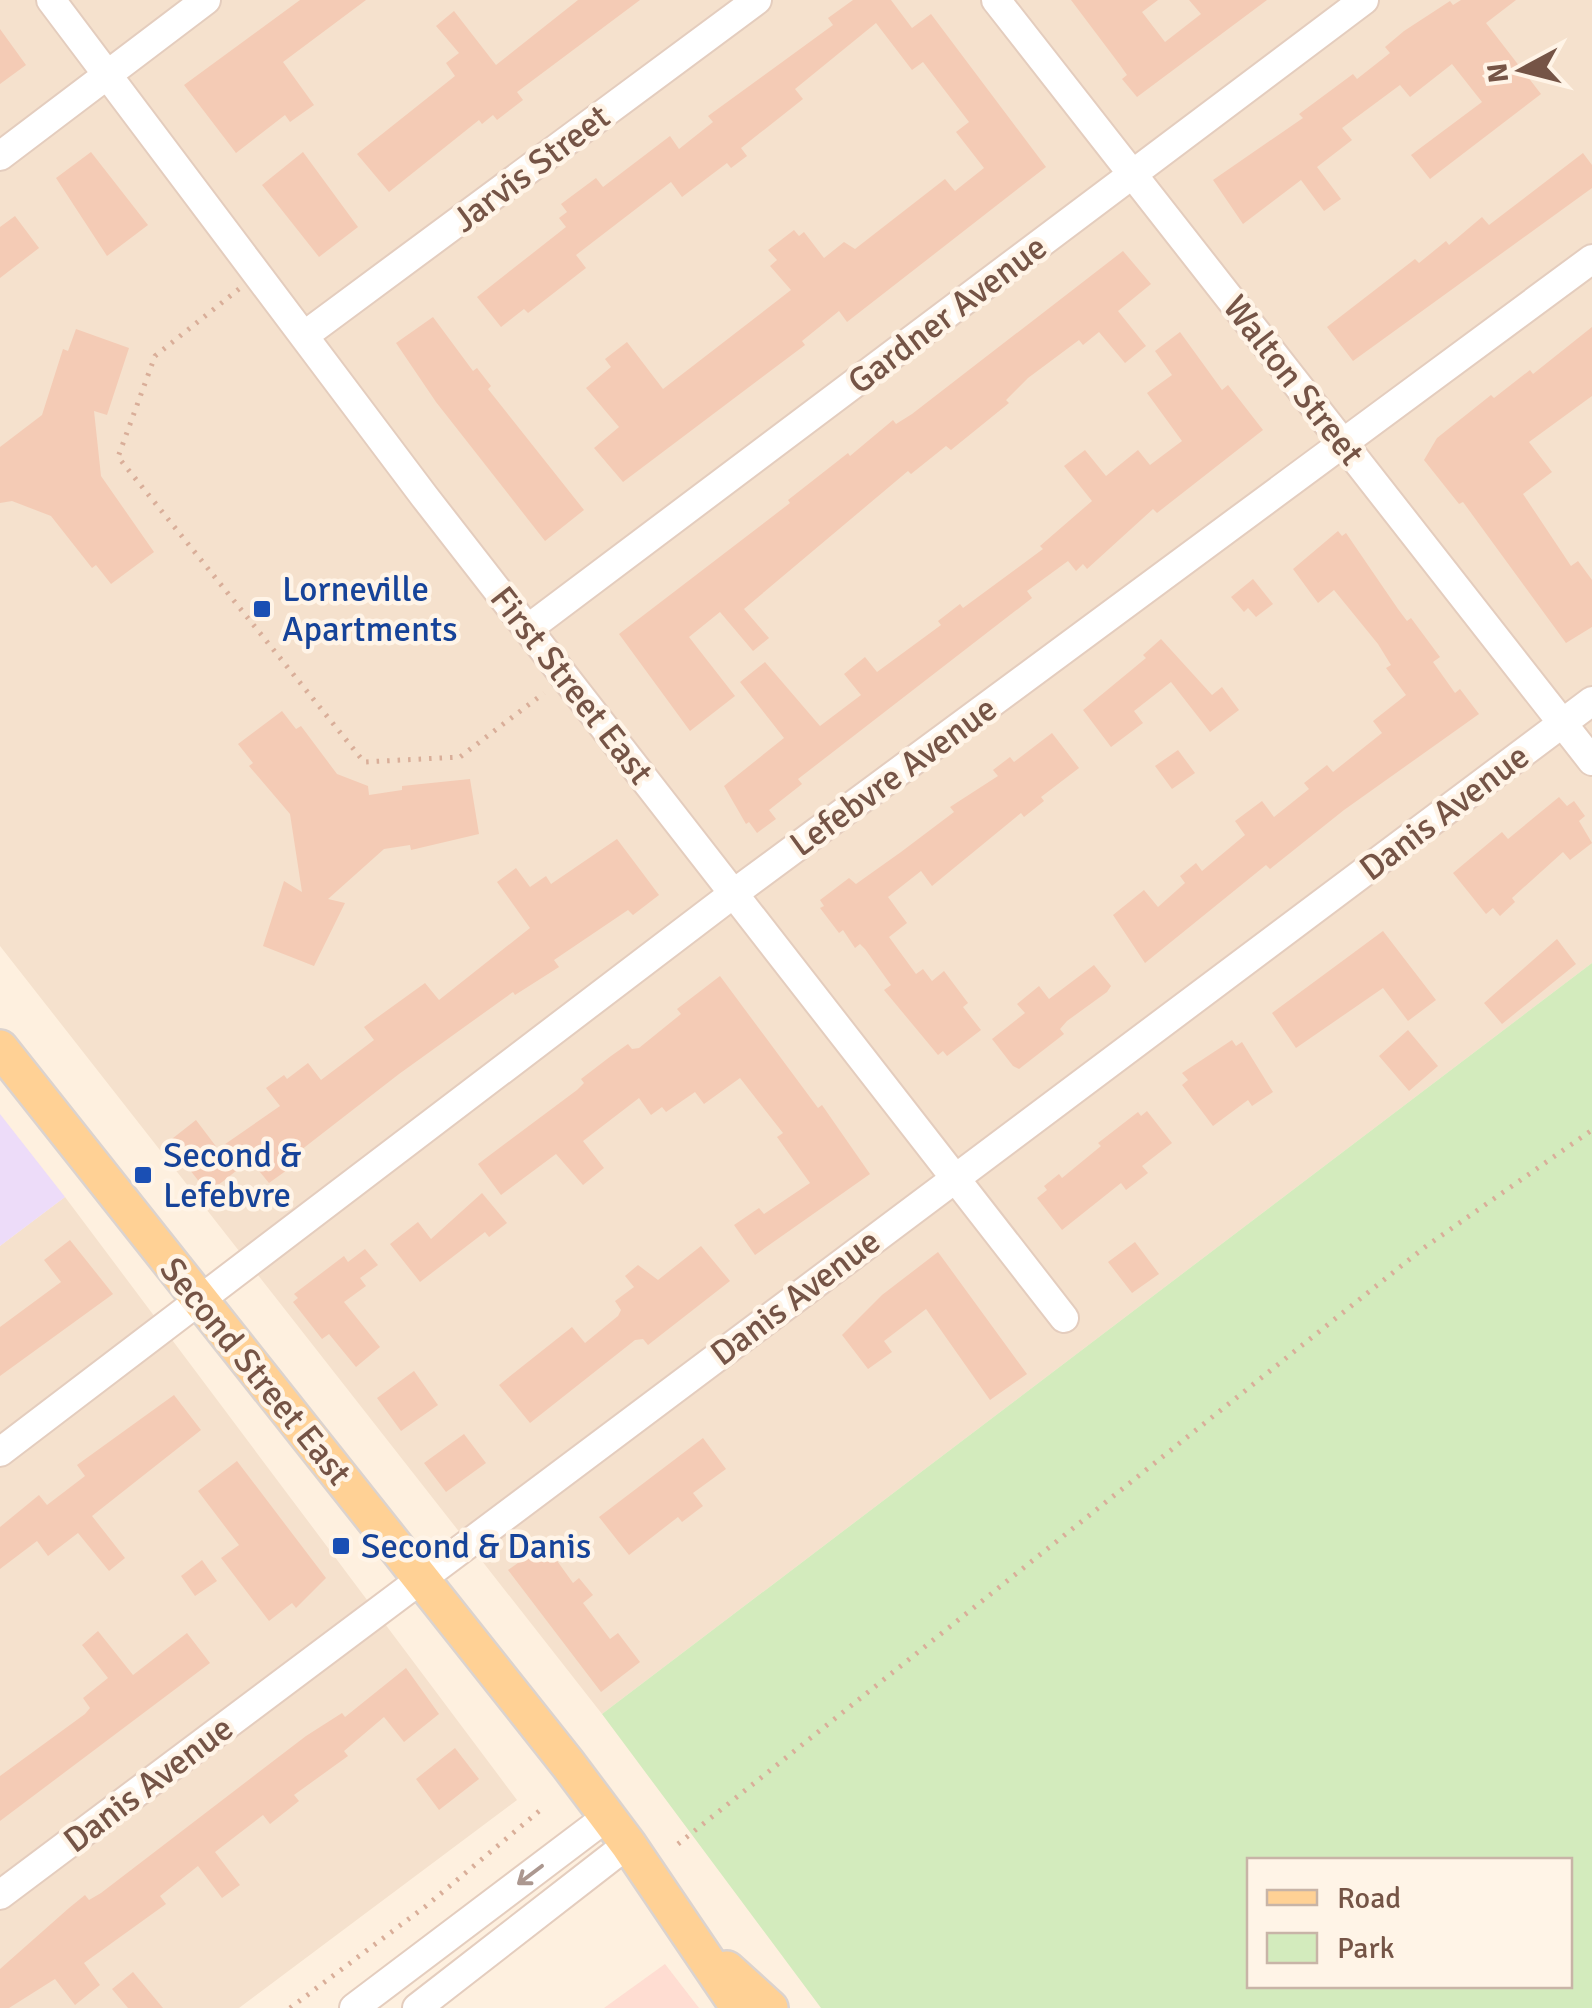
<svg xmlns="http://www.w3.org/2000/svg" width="1592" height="2008" viewBox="0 0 1592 2008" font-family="Signika,sans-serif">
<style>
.residential{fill:#f5e1cd}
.commercial{fill:#ffddd2}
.education{fill:#eddcf9}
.green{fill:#d3ebbd;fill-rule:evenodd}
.building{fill:#f4cbb5}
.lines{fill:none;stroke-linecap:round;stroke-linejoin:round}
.minor-casing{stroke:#e4cdbe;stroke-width:32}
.major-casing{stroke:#dbd3cf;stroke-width:40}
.path{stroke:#d9ae99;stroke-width:5;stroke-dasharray:2.5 8;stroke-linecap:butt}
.minor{stroke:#fff;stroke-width:28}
.major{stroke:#ffd195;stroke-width:35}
.oneway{stroke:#ac9890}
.transit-dot{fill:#1a4fb4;stroke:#fff4e7;stroke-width:4}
.labels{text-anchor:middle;stroke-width:9;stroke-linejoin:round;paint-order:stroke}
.street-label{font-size:35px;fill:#755446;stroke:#fff4e7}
.transit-label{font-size:35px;fill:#164399;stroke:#fff4e7;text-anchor:start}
</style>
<rect width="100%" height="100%" fill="#fef0df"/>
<path class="residential" d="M0,0H1592V963L602,1714L0,946Z
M65,1197L517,1800L239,2008H0V1246Z"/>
<path class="commercial" d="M665,1964L699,2008H604Z"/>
<path class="education" d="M0,1114L65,1197L0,1246Z"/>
<path class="green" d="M1592,963V2008H821L602,1714ZM1250,1860H1570V1986H1250Z"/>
<path class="building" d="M300,0H366L283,62L314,105L290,122L285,115L236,153L184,85Z
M578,0H640L517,92L523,100L497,120L493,115L482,124L479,120L389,192L357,154L455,76L446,63L459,53L436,26L454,11L496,65Z
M853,0H891L912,28L931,14L1046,167L847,322L839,311L802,341L805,345L623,482L594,448L619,427L586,388L611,367L605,359L627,342L663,389L791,290L770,266L777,260L768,250L794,230L799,236L804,232L824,258L844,242L855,249L945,179L955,191L984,168L956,132L969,122L923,62L912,70L876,23L795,89L803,99L741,148L747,156L731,168L727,163L682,197L671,182L576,255L586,268L528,313L524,309L501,327L477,297L566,227L559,218L567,212L561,204L596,178L603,187L670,136L679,149L713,122L708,116L833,25L828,18Z
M1071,0H1158L1142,12L1165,42L1201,14L1189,0H1267L1137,97L1122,79L1127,75L1120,65Z
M1461,0H1516L1486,23L1541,94L1430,179L1411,155L1482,102L1452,64L1410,97L1400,85L1342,128L1352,140L1317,167L1341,199L1324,211L1301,180L1243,224L1213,180L1303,118L1299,114L1353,74L1357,79L1390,53L1385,47L1404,31L1450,1L1453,5Z
M0,29L26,65L0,84Z
M91,152L148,225L107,256L56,178Z
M303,152L358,227L319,257L262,185Z
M1583,153L1592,165V188L1353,361L1327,327L1415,259L1419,263L1446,241L1449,245L1482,217L1489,225Z
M15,216L39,248L0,278V227Z
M1123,251L1151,284L1118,311L1146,346L1125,363L1099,332L1083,345L1079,340L1028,378L1006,400L1009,403L951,450L946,446L911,474L908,471L744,609L769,638L753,651L720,612L689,637L735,696L690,731L619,634L790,503L788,500L848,453L850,456L893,420L896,424L912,414Z
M433,317L473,371L477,368L491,386L488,389L584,510L545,541L436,402L396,343Z
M1592,327V396L1529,442L1552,472L1523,494L1571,566L1578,561L1592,580V627L1566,643L1463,502L1459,504L1424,460L1437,438L1491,395L1494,398L1530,370L1533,374Z
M76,329L129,348L107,415L94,411L101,476L154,552L111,584L96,565L92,568L51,516L12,501L0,503V447L42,415L63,349L68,351Z
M1180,332L1222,390L1228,385L1263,430L1157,513L1153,509L1087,569L1083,564L1076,571L1068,561L1027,591L1032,598L798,779L802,784L769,810L776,819L757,833L749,822L746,824L724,786L784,738L740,682L765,662L820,726L861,695L844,674L865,657L877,672L941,625L938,621L960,604L963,608L1043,549L1040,546L1092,501L1064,466L1085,450L1106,476L1138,450L1150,465L1182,441L1147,393L1172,375L1155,351Z
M1338,531L1342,536L1346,533L1398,609L1407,621L1411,618L1440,657L1433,662L1455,693L1460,689L1479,714L1344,810L1270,869L1266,865L1145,963L1113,915L1144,890L1158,907L1185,883L1180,876L1196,863L1202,871L1245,835L1235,821L1262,801L1274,817L1309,789L1304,783L1327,765L1333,772L1382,733L1373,721L1406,695L1386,668L1391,665L1378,644L1334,590L1318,603L1293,569Z
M1253,579L1273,604L1256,617L1248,608L1244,612L1231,597Z
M1161,639L1212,695L1222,687L1239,710L1210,732L1171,682L1134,711L1143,723L1111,747L1083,710L1146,658L1143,655Z
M282,711L296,729L301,726L337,774L368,786L369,795L402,790V786L470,779L479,834L411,850L410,845L384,849L328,899L345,903L314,966L263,946L284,881L302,892L290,814L249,766L253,763L238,744Z
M1052,733L1079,768L1041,797L1044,801L1024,817L1021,813L932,886L921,871L888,897L907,923L889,937L916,974L923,969L932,981L944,971L968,1003L963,1007L981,1030L947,1056L943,1051L938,1055L884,990L891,985L865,949L860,944L855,948L843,930L839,933L820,908L824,906L820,900L849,878L856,884L901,852L954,812L950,807L998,776L993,770L1010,757L1014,762Z
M1178,750L1195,773L1172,789L1155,766Z
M1559,797L1567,806L1574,801L1585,816L1579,821L1592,843L1570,860L1563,852L1512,898L1515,902L1500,916L1493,908L1486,914L1453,873L1502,832L1508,839Z
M617,839L659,895L633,915L628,910L554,960L559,967L515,995L513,992L399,1074L283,1164L287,1170L269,1183L250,1160L208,1193L168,1142L196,1120L218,1149L280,1106L266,1088L284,1075L287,1079L308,1063L321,1080L374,1040L364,1027L425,983L439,1000L530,928L497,882L516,868L530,887L546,876L551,884Z
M1383,931L1436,1000L1408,1021L1383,988L1296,1048L1272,1013Z
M1557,939L1576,964L1502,1024L1484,1003Z
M1094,965L1111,986L1107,992L1067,1021L1060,1029L1064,1034L1019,1069L1013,1066L992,1039L1025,1013L1017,1004L1039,986L1049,999Z
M720,976L818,1108L822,1105L870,1174L755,1255L734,1225L759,1208L764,1214L810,1183L777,1137L783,1133L740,1078L704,1104L695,1092L666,1112L662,1107L651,1115L639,1098L583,1141L604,1168L583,1185L556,1154L501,1195L478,1164L577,1090L584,1083L581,1079L611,1056L628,1044L632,1049L639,1048L681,1014L677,1009Z
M1408,1030L1438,1066L1409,1091L1379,1056Z
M1232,1040L1236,1046L1242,1042L1273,1092L1252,1106L1248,1100L1213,1126L1182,1085L1188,1080L1182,1073Z
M1147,1111L1172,1143L1142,1166L1148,1173L1126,1190L1121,1183L1062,1230L1037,1198L1047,1190L1044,1186L1059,1174L1062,1178L1101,1146L1098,1143L1138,1112L1141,1116Z
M482,1193L507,1223L489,1237L485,1232L420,1282L390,1244L418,1222L431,1239Z
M70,1240L113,1294L0,1376V1327L61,1282L44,1260Z
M1135,1242L1159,1274L1132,1293L1108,1262Z
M701,1246L730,1281L648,1345L643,1339L635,1340L530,1423L499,1385L572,1327L585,1343L618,1316L621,1310L615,1301L634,1287L625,1276L638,1265L658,1280Z
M365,1249L378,1265L360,1278L366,1286L344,1302L380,1347L356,1367L329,1334L322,1339L293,1302L298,1298L294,1294L344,1256L348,1262Z
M938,1252L1027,1374L990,1400L926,1309L884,1341L892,1352L868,1369L842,1335L882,1295Z
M414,1371L438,1405L401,1431L377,1398Z
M174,1395L201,1430L92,1516L125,1558L109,1571L78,1533L48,1556L37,1541L0,1569V1527L39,1495L47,1505L85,1476L77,1465Z
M464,1434L486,1463L446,1492L424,1463Z
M703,1438L726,1469L693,1493L703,1506L682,1522L678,1517L629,1555L599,1517Z
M237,1461L326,1578L296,1608L292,1603L269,1621L221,1558L239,1545L198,1491Z
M545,1544L573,1583L579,1578L593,1595L583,1603L610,1639L618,1633L640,1662L601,1692L508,1570Z
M202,1560L217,1581L195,1596L181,1576Z
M98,1631L133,1675L187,1633L210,1663L0,1821V1776L85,1714L90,1708L83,1698L108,1678L82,1645Z
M406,1668L439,1714L404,1742L384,1717L344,1751L348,1756L294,1795L299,1801L270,1824L263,1815L215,1852L240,1885L222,1898L198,1866L160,1896L166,1904L84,1963L100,1985L75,2005L55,1979L9,2008H0V1969L69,1908L85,1895L89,1900L101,1893L306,1736L342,1713L345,1717Z
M455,1748L479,1779L439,1810L416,1779Z
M133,1972L163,2008H128L112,1989Z"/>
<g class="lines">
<g class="minor-casing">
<path id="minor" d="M51,0L424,496L1064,1318
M996,0L1592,761
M0,156L206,0
M305,335L757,0
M529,628L1364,0
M0,1452L733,894L1592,259
M0,1895L1592,701
M354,2008L608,1816
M417,2008L628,1844"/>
</g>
<g class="major-casing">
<path id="major" d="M0,1048L568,1764L628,1844L739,2008
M727,1969L770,2008"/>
</g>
<path class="path" d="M239,289L155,356L118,457L364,762L460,757L544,693
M678,1844L1425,1247L1592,1130
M290,2008L426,1906L544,1807"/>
<use href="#minor" class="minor"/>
<use href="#major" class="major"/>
</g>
<defs><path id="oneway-shaft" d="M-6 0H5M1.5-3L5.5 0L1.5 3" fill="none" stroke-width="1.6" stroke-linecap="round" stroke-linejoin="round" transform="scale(2.5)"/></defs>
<use class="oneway" href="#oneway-shaft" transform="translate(530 1875) rotate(143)"/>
<g class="transit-dot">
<rect x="252" y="599" width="20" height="20" rx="5"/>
<rect x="133" y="1165" width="20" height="20" rx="5"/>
<rect x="331" y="1536" width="20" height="20" rx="5"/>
</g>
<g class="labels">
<g class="street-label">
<text transform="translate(531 168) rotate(-37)" y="12">Jarvis Street</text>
<text transform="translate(947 314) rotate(-37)" y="12">Gardner Avenue</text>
<text transform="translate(1294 380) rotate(52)" y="12">Walton Street</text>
<text transform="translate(572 685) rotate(52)" y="12">First Street East</text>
<text transform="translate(893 776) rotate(-36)" y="12">Lefebvre Avenue</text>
<text transform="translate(1444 812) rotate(-37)" y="12">Danis Avenue</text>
<text transform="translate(795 1297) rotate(-37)" y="12">Danis Avenue</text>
<text transform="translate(256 1371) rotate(51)" y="12">Second Street East</text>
<text transform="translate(148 1784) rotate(-37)" y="12">Danis Avenue</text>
</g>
<g class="transit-label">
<text x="282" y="601">Lorneville<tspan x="282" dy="40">Apartments</tspan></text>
<text x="163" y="1167">Second &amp;<tspan x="163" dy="40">Lefebvre</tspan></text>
<text x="361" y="1558">Second &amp; Danis</text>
</g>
</g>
<rect x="1247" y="1858" width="325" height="130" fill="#fff4e7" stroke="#c8b4a7" stroke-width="2.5"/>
<rect x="1267" y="1890" width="50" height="15" fill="#ffd195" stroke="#c8b4a7" stroke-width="2.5"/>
<text x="1337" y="1908" font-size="30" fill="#755446">Road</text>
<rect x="1267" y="1933" width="50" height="30" fill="#d3ebbd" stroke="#c8b4a7" stroke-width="2.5"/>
<text x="1337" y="1958" font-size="30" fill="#755446">Park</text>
<g transform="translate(1522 70) rotate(263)" stroke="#fff4e7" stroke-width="8" paint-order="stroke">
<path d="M0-8L18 38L0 25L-18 38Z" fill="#755446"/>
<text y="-15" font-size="28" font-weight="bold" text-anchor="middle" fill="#755446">N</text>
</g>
</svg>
